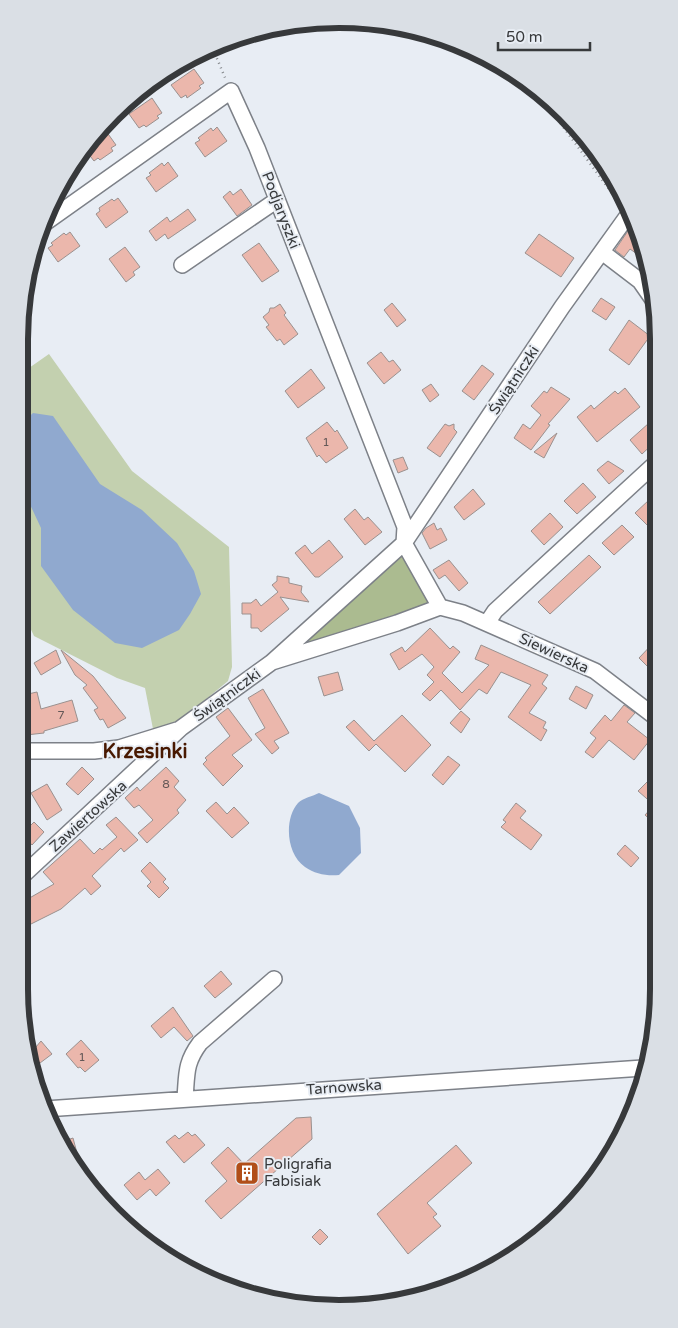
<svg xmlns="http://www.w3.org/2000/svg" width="678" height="1328" viewBox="0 0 678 1328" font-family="'Varela Round',sans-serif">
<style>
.green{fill:#c3d0af}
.forest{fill:#abbb90}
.water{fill:#90a9cf}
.building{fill:#ebb7ac;stroke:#9a918f}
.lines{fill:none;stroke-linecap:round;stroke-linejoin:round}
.minor-casing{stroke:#7d8188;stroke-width:18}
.path{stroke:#878a8e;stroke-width:2.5;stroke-dasharray:1 4;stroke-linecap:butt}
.minor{stroke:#fff;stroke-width:15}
.labels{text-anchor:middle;stroke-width:4;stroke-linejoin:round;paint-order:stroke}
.number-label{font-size:12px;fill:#645857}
.street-label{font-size:15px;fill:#37393b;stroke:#e8edf4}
.poi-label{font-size:15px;fill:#37393b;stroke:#e8edf4;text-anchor:start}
.district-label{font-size:20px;font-weight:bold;fill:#481901;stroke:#e8edf4}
.rim{fill:none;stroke:#37393b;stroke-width:6}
</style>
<rect width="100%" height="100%" fill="#e8edf4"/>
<path class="green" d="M49,354L132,471L229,547L232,667L228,681L175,725L153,729L145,688L117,678L34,636L19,604V375Z"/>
<path class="forest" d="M403,552L431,598L425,610L291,650Z"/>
<path class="water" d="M33,413L53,416L100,484L142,510L177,543L194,571L201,594L190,614L179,630L142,648L115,643L73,610L41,566V528L19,481V426Z
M319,793L349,806L360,828L361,853L339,875C326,876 315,874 305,867C286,854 284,819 298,803C303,798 313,796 319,793Z"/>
<path class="building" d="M194,69L204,83L199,86L201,88L187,98L186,95L181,98L171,85Z
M152,98L162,113L157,116L159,118L146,127L144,125L139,128L129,114Z
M217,127L227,141L205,157L195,143L200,140L198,138L211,128L213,131Z
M106,131L116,145L111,148L113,151L100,160L98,158L94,161L87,152L98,137Z
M168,162L178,176L156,192L146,178L151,175L149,173L162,163L164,166Z
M241,189L252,205L237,216L223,197L230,191L233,195Z
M118,198L128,212L106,228L96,214L100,211L99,208L112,199L114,201Z
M188,209L196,220L168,239L165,234L156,241L149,231L167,217L170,222Z
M632,225L640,236L647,261L630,249L624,257L615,250Z
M70,232L80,246L58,262L48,248L53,245L51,243L64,233L66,235Z
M539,234L574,258L561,277L525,253Z
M259,243L279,271L262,282L242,255Z
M125,247L140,267L133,272L135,275L126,282L109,259Z
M601,298L615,307L606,320L592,311Z
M392,303L406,320L397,327L384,310Z
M280,304L286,313L284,315L298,334L284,345L280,339L277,341L266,327L269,325L263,317L269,312L270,308H274Z
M629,320L650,336L629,365L609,350Z
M381,352L389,362L393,360L401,370L384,384L367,363Z
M482,365L494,374L474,400L462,391Z
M311,369L325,388L298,408L285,391Z
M431,384L439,395L430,402L422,390Z
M551,387L570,399L548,424L550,425L531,450L514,438L523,424L530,429L541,415L531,406L544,391L547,393Z
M625,388L640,407L597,442L577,417L591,405L594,409L615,391L618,394Z
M327,422L335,432L337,430L348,448L326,463L319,455L317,457L306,438Z
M649,423L657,431V440L642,454L630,440Z
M445,424L449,426L454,424V429L457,432L440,457L427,448Z
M557,433L544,458L534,452Z
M403,457L408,469L398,473L393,460Z
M608,461L624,471L609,484L597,470Z
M583,483L596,497L577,514L564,501Z
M473,489L485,504L464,520L454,507Z
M649,500L657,509V516L647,525L635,513Z
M355,509L364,520L368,517L382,532L365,545L344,519Z
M550,513L563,527L544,545L531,531Z
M434,523L437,530L441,528L447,540L430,549L422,533L426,528Z
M622,525L634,537L614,555L602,543Z
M329,540L343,557L319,577H315L295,553L305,545L312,554Z
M589,555L601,567L550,614L538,602Z
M449,560L468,583L459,591L445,575L439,579L433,570Z
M277,576L289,578V583L302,586L301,592L309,602L280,597L289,609L261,632L258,628H251V614H242V603H251L256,599L261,606L278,592L272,585L277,581Z
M430,628L450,649L453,646L460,652L442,673L462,693L489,665L475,659L481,645L548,675L542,684L547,688L529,713L546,722L543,728L547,730L541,741L508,717L531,685L501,672L487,694L479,689L460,710L441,690L430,701L422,694L434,682L427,675L434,667L422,654L399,670L390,654L402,647L405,652Z
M657,639L658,662L650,669L639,658Z
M56,650L61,663L41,675L34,663Z
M61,650L93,676L126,718L108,728L103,719L100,720L94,710L98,708L83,688L87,685L75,675Z
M338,672L343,690L324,696L318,677Z
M576,686L593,695L586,709L569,699Z
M263,689L289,733L274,741L279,748L272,754L255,734L265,728L248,698Z
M37,692L41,709L72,700L78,721L44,731V733L26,735L25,729L21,730L19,696Z
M624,705L635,713L627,722L650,740L634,760L609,740L593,758L585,752L596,738L590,733L605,715L611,721Z
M228,708L252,740L232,755L243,766L223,786L203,764L207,760L205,758L230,736L216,717Z
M461,711L470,719L461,733L450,723Z
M402,715L431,745L405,772L376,744L369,751L346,727L354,720L374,741Z
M448,756L460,765L443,785L432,775Z
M82,767L94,779L78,795L66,784Z
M166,767L179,781L174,787L186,800L177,810L179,813L147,843L138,833L153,820L139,805L134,808L125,798L137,787L140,791Z
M648,781L658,790V827L645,815L654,805L638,791Z
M47,784L62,810L47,820L31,793Z
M216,802L227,814L234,807L249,823L232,838L206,811Z
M516,803L526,811L520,818L542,835L531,850L501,827L506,822L503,820Z
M116,817L138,840L124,852L121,848L92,876L101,886L91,895L85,888L61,909L19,930V904L54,884L43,872L80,839L94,854L100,848L102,850L117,837L106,825Z
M34,822L44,832L32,845L22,834Z
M625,845L639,858L631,867L617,854Z
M150,862L166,879L163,882L169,888L159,898L147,886L151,882L141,871Z
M221,971L232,984L215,998L204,986Z
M173,1007L193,1036L187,1041L174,1027L161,1038L151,1026Z
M81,1040L99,1060L85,1072L80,1067L78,1068L66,1054Z
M41,1041L52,1054L32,1069L30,1054Z
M311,1117L312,1139L221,1219L205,1201L227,1181L211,1163L228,1147L244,1164L296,1118Z
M188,1132L192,1136L195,1134L205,1145L184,1163L166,1142L175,1135L179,1139Z
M73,1138L81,1168L77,1170L64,1141Z
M456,1145L472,1163L427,1203L437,1214L433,1217L441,1226L408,1254L377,1214Z
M158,1169L170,1183L156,1196L150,1189L137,1200L124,1185L139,1172L145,1180Z
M320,1229L328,1237L320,1245L312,1237Z"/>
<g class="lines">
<g class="minor-casing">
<path id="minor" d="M45,223L231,91L257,148L405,527L404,543
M602,252L640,281L656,304
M182,265L277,200
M404,543L440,607
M440,607L463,613L595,671L658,719
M487,623L495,611L657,462
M272,662L404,543L562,307L626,218
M19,754L27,751H94L119,748L177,730
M19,879L181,728L272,662L397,623L440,607
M185,1098C187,1074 185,1063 200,1043L274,979
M45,1109L643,1068"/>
</g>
<path class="path" d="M213,49L226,80
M531,83L622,207
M574,125L611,176L614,183L611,190"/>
<use href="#minor" class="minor"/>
</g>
<defs>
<g id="building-square" transform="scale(1.25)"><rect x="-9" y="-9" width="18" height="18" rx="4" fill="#b14e18" stroke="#e8edf4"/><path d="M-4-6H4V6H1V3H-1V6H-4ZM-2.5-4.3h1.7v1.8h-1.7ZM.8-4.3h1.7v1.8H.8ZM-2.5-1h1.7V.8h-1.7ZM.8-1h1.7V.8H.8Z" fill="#fff"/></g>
</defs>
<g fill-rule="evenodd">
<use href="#building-square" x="247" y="1173"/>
</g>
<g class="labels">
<g class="number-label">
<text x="326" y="446">1</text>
<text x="61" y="719">7</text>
<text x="166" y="788">8</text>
<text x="82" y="1061">1</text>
</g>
<g class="street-label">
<text transform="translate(281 210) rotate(69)" y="5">Podjaryszki</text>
<text transform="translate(514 380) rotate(-57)" y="5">Świątniczki</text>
<text transform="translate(554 653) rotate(25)" y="5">Siewierska</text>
<text transform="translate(227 695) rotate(-36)" y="5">Świątniczki</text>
<text transform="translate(88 816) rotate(-42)" y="5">Zawiertowska</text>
<text transform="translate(344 1087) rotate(-4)" y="5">Tarnowska</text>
</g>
<g class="poi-label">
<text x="264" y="1169">Poligrafia<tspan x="264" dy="17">Fabisiak</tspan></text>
</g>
<g class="district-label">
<text x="145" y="758">Krzesinki</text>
</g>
</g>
<path d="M0 0H678V1328H0ZM339 28H339A311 311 0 0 1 650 339V989A311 311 0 0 1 339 1300H339A311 311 0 0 1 28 989V339A311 311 0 0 1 339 28Z" fill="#dadfe5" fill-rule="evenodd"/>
<path class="rim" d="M339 28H339A311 311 0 0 1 650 339V989A311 311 0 0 1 339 1300H339A311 311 0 0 1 28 989V339A311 311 0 0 1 339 28Z"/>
<path d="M498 42v8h92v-8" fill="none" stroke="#37393b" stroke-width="2.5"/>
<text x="506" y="42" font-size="15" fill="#37393b" stroke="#e8edf4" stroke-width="4" paint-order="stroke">50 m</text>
</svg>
